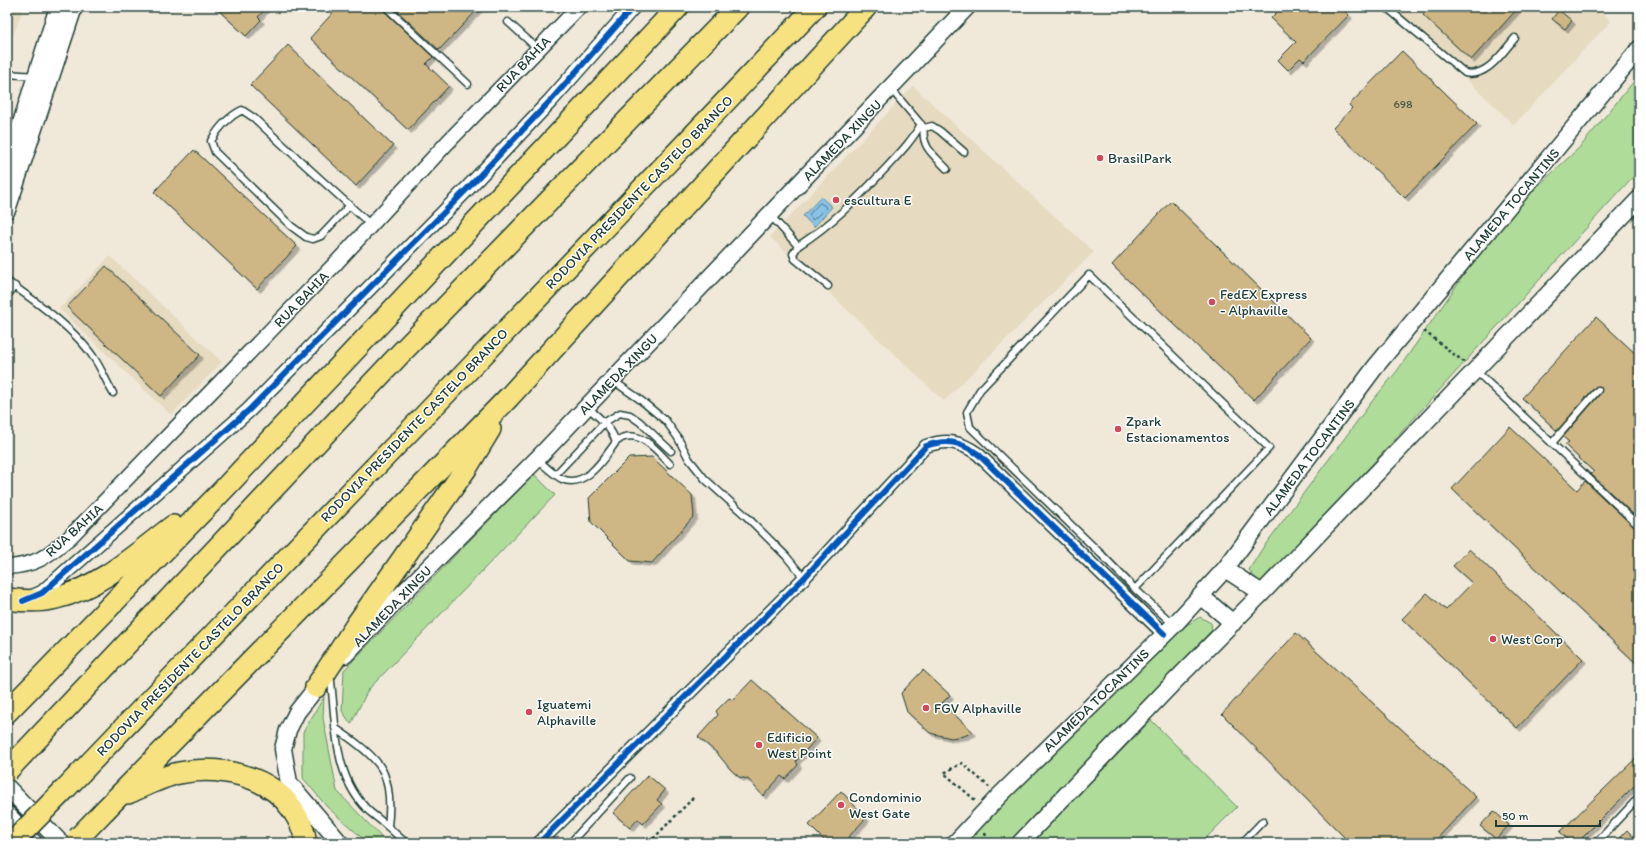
<svg xmlns="http://www.w3.org/2000/svg" width="1646" height="850" viewBox="0 0 1646 850" font-family="Itim,sans-serif">
<style>
.built{fill:#e6dac0}
.green{fill:#b0dc9a;stroke:#688c67}
.water{fill:#89c3e8;stroke:#5f8da0}
.lines{fill:none;stroke-linecap:round;stroke-linejoin:round}
.shore{stroke:#49737c;stroke-width:1}
.building{fill:#ceb685;stroke:#1f3d34;filter:url(#shadow)}
.service-casing{stroke:#1f3d34;stroke-width:9}
.minor-casing{stroke:#1f3d34;stroke-width:15}
.tertiary-casing{stroke:#1f3d34;stroke-width:17}
.secondary-casing{stroke:#1f3d34;stroke-width:19}
.motorway-casing{stroke:#1f3d34;stroke-width:24}
.path{stroke:#1f3d34;stroke-width:2.5;stroke-dasharray:3 3;stroke-linecap:butt}
.service{stroke:#fff;stroke-width:6}
.minor{stroke:#fff;stroke-width:12}
.tertiary{stroke:#fff;stroke-width:14}
.secondary{stroke:#fff;stroke-width:16}
.motorway{stroke:#f7e281;stroke-width:21}
.motorway-bridge-casing{stroke:#1f3d34;stroke-width:24;stroke-linecap:butt}
.motorway-bridge{stroke:#f7e281;stroke-width:21}
.cycleway-casing{stroke:#fff;stroke-width:8}
.cycleway{stroke:#0057b8;stroke-width:6}
.poi-dot{fill:#d1495b;stroke:#fff;stroke-width:1.5}
.labels{text-anchor:middle;stroke-width:3;stroke-linejoin:round;paint-order:stroke}
.number-label{font-size:12px;fill:#4b5b48}
.street-label{font-size:14px;fill:#1f3d34;stroke:#fff}
.poi-label{font-size:14px;fill:#1f3d34;stroke:#fff;text-anchor:start}
</style>
<defs>
<filter id="shadow"><feDropShadow dx="3.5" dy="3.5" stdDeviation="0" flood-color="#0004"/></filter>
</defs>
<rect width="100%" height="100%" fill="#f0e9da"/>
<filter id="ink" filterUnits="userSpaceOnUse"><feTurbulence type="fractalNoise" baseFrequency=".025" numOctaves="2"/><feDisplacementMap in="SourceGraphic" scale="8" xChannelSelector="R" yChannelSelector="G"/><feConvolveMatrix kernelMatrix="1 2 1 2 8 2 1 2 1" color-interpolation-filters="sRGB"/></filter>
<g filter="url(#ink)">
<path class="built" d="M7,7H24L7,51Z
M1392,7H1597L1611,21L1514,125Z
M913,86L1094,252L944,401L770,237Z
M110,256L222,362L171,415L59,309Z"/>
<path class="green" d="M1639,75V170L1261,587L1249,570L1262,549L1373,400L1397,371L1480,252L1525,198L1581,146Z
M534,474L555,495L368,690L351,724L342,711L344,670Z
M1200,617L1211,623L1212,630L1008,843H962L1182,628Z
M324,697L323,718L337,791L387,843H368L327,807L303,778V732Z
M1151,720L1237,807L1201,843H1032Z"/>
<path class="water" d="M821,197L832,207L814,227L803,216Z"/>
<g class="lines">
<path class="shore" d="M820,203L825,206L826,208L813,220L809,215Z"/>
</g>
<path class="building" d="M215,7H267L258,17L261,20L246,36Z
M338,7H382L383,10L433,57L426,64L449,86L408,130L310,38Z
M393,7H480L439,50Z
M1282,7H1340L1349,15L1304,61L1300,58L1288,70L1278,60L1296,42L1271,18Z
M1430,7H1519L1471,60L1423,15Z
M1559,10L1572,21L1565,29L1552,19Z
M288,45L393,146L356,186L250,85Z
M1402,51L1477,124L1405,198L1333,128L1352,108L1349,105Z
M194,150L297,246L257,289L154,192Z
M1171,201L1311,338L1254,400L1112,265Z
M106,266L200,355L161,396L67,307Z
M1596,317L1639,357V520L1591,474L1594,472L1565,445L1569,442L1563,437L1601,393V387L1598,386L1595,387L1557,431L1522,398Z
M1510,427L1577,490L1585,481L1636,529L1639,530V666L1452,489Z
M652,457L692,495L694,516L652,563L630,561L591,522L589,498L629,458Z
M1469,549L1583,659L1517,728L1402,619L1427,593L1446,610L1472,583L1453,566Z
M1296,633L1476,797L1433,843H1350L1222,714Z
M923,670L950,695L942,703L973,732L964,736L951,738L930,733L907,712L901,693Z
M752,680L817,738L796,761L798,765L785,779L781,776L763,796L748,779L739,777L730,769L717,753L698,737L718,715L716,711L729,698L733,700Z
M1639,755V781L1577,843H1572L1560,832Z
M648,775L665,790L657,800L662,804L643,824L638,819L630,828L613,813Z
M841,791L866,818L843,843H827L809,825Z
M1494,811L1509,825L1496,839L1480,826Z
M1627,830L1639,843H1614Z"/>
<g class="lines">
<g class="service-casing">
<path id="service" d="M386,7L468,84
M1386,7L1465,73C1487,78 1502,53 1515,38
M508,22L538,49
M7,74L36,76
M891,89L924,128C921,147 934,155 947,169
M924,128L932,126L940,131L964,152
M350,205L321,236L313,239L306,237L291,226L215,152L211,141C219,127 228,117 242,110L254,118C292,154 332,189 371,225
M771,216L798,246C831,225 858,198 885,169C898,155 912,141 921,124
M798,246L793,254L795,259L828,286
M7,281C35,301 75,329 94,358C101,368 106,381 113,393
M7,296L15,286
M1476,371L1639,526
M612,380L638,398L666,421L678,438L689,459L705,479L746,516L786,556L804,578
M616,442C619,440 622,437 625,437C643,432 659,453 670,464
M1552,443L1598,390
M538,460C545,466 554,475 562,479C586,489 604,458 616,442C611,427 599,417 587,407
M556,474L605,422L620,413L630,415L640,422L671,451
M1135,589L1269,448L1089,275L980,390L967,412L970,427L1102,555L1135,589L1174,625
M330,674C337,722 331,776 370,812C376,817 382,821 387,826C395,832 399,839 408,843
M335,728C350,738 378,757 384,774C390,789 390,810 388,826
M570,843L630,778
M1242,843L1263,821
M1596,843L1639,797"/>
</g>
<g class="minor-casing">
<path id="minor" d="M539,843L804,578L926,446C947,439 959,441 978,454L1164,634"/>
</g>
<g class="tertiary-casing">
<path id="tertiary" d="M7,567C38,565 47,556 70,537L337,262L447,143L579,7
M30,598L42,593L249,410L467,189L552,99L633,7"/>
</g>
<g class="secondary-casing">
<path id="secondary" d="M7,167L58,7
M7,210L74,7
M1225,569L1262,593
M1201,596L1233,623
M345,655L399,597L537,459L967,7
M324,678L297,712L288,730L283,749L289,783L340,843
M7,787L61,843
M7,814L34,843
M955,843L999,796L1174,625L1225,569L1376,366L1639,49
M1020,843L1173,683L1262,593L1639,199"/>
</g>
<g class="motorway-casing">
<path id="motorway" d="M7,599C22,601 41,602 56,598C101,587 137,553 173,526
M316,687L357,624L467,467L490,429
M7,712L222,491L678,7
M23,754L401,353L738,7
M67,787C316,527 568,269 815,7
M128,793C144,786 161,777 179,773C218,765 269,775 292,809C298,818 306,832 305,843
M105,810L509,397L866,7"/>
</g>
<path class="path" d="M1424,331L1464,362
M975,800L944,773L962,763L989,787
M985,833L988,843
M649,843L695,796"/>
<use href="#service" class="service"/>
<use href="#minor" class="minor"/>
<use href="#tertiary" class="tertiary"/>
<use href="#secondary" class="secondary"/>
<use href="#motorway" class="motorway"/>
<g class="motorway-bridge-casing">
<path id="motorway-bridge" d="M7,771L23,754
M78,838L105,810
M12,843L67,787"/>
</g>
<use href="#motorway-bridge" class="motorway-bridge"/>
<g class="cycleway-casing">
<path id="cycleway" d="M23,601L42,593L249,410L467,189L552,99L633,7
M539,843L804,578L926,446C947,439 959,441 978,454L1164,634"/>
</g>
<use href="#cycleway" class="cycleway"/>
</g>
</g>
<g class="poi-dot">
<circle cx="1100" cy="158" r="4"/>
<circle cx="836" cy="200" r="4"/>
<circle cx="1212" cy="302" r="4"/>
<circle cx="1118" cy="429" r="4"/>
<circle cx="1493" cy="639" r="4"/>
<circle cx="926" cy="708" r="4"/>
<circle cx="529" cy="712" r="4"/>
<circle cx="759" cy="745" r="4"/>
<circle cx="841" cy="805" r="4"/>
</g>
<g class="labels">
<g class="number-label">
<text x="1403" y="108">698</text>
</g>
<g class="street-label">
<text transform="translate(523 64) rotate(-46)" y="5">RUA BAHIA</text>
<text transform="translate(842 140) rotate(-46)" y="5">ALAMEDA XINGU</text>
<text transform="translate(639 192) rotate(-46)" y="5">RODOVIA PRESIDENTE CASTELO BRANCO</text>
<text transform="translate(1511 204) rotate(-50)" y="5">ALAMEDA TOCANTINS</text>
<text transform="translate(301 299) rotate(-46)" y="5">RUA BAHIA</text>
<text transform="translate(618 374) rotate(-46)" y="5">ALAMEDA XINGU</text>
<text transform="translate(414 425) rotate(-46)" y="5">RODOVIA PRESIDENTE CASTELO BRANCO</text>
<text transform="translate(1309 457) rotate(-53)" y="5">ALAMEDA TOCANTINS</text>
<text transform="translate(74 530) rotate(-42)" y="5">RUA BAHIA</text>
<text transform="translate(392 606) rotate(-46)" y="5">ALAMEDA XINGU</text>
<text transform="translate(190 659) rotate(-46)" y="5">RODOVIA PRESIDENTE CASTELO BRANCO</text>
<text transform="translate(1096 700) rotate(-44)" y="5">ALAMEDA TOCANTINS</text>
</g>
<g class="poi-label">
<text x="1108" y="163">BrasilPark</text>
<text x="844" y="205">escultura E</text>
<text x="1220" y="299">FedEX Express<tspan x="1220" dy="16">- Alphaville</tspan></text>
<text x="1126" y="426">Zpark<tspan x="1126" dy="16">Estacionamentos</tspan></text>
<text x="1501" y="644">West Corp</text>
<text x="537" y="709">Iguatemi<tspan x="537" dy="16">Alphaville</tspan></text>
<text x="934" y="713">FGV Alphaville</text>
<text x="767" y="742">Edificio<tspan x="767" dy="16">West Point</tspan></text>
<text x="849" y="802">Condominio<tspan x="849" dy="16">West Gate</tspan></text>
</g>
</g>
<rect width="1646" height="850" fill="none" stroke="#fff" stroke-width="24"/>
<rect x="12" y="12" width="1622" height="826" fill="none" stroke="#1f3d34" stroke-width="1.5" filter="url(#ink)"/>
<path d="M1496 820v6h104v-6" fill="none" stroke="#1f3d34" stroke-width="2"/>
<text x="1502" y="820" font-size="12" fill="#1f3d34" stroke="#ffffff" stroke-width="3" paint-order="stroke">50 m</text>
</svg>
